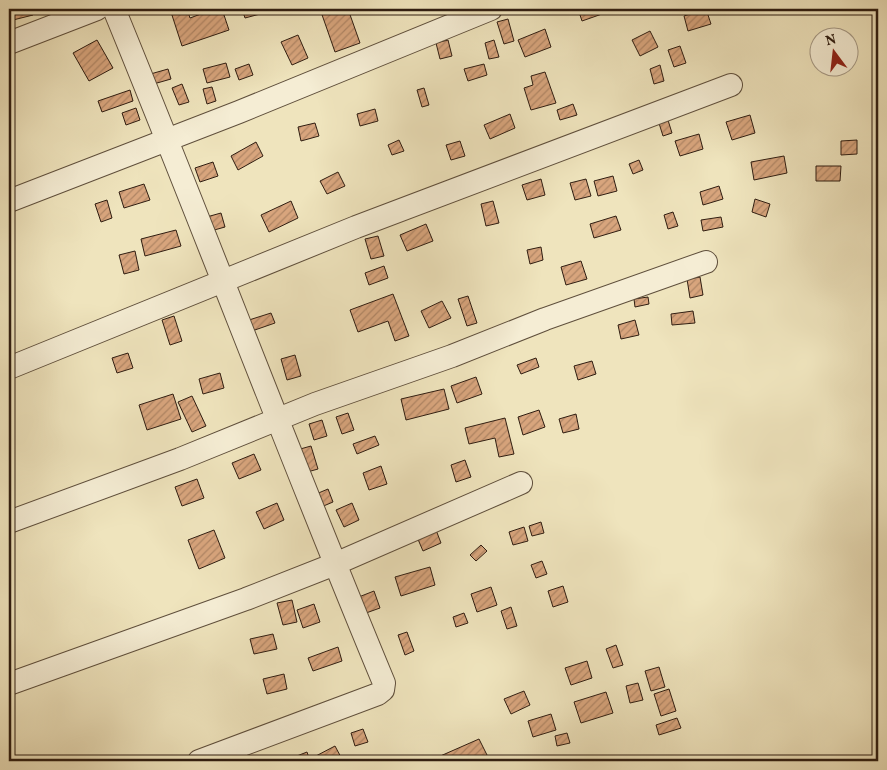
<svg xmlns="http://www.w3.org/2000/svg" width="887" height="770" viewBox="0 0 887 770" font-family="Vollkorn,serif">
<style>
.building{fill:url(#building-hatch);stroke:#2f1d11}
.lines{fill:none;stroke-linecap:round;stroke-linejoin:round}
.minor-casing{stroke:#5f4f3c;stroke-width:24}
.minor{stroke:#f5edd4;stroke-width:22}
</style>
<defs>
<pattern id="building-hatch" width="6" height="6" patternUnits="userSpaceOnUse" patternTransform="scale(1.25)"><rect width="6" height="6" fill="#d8a57d"/><path d="M-1 1l2-2M0 6l6-6M5 7l2-2" fill="none" stroke="#b08665"/></pattern>
</defs>
<rect width="100%" height="100%" fill="#efe4bd"/>
<filter id="stains"><feTurbulence type="fractalNoise" baseFrequency=".004" numOctaves="4"/><feColorMatrix values="0 0 0 0 .2 0 0 0 0 .09 0 0 0 0 .02 0 0 0 .5 -.17"/></filter>
<radialGradient id="worn" r=".72"><stop offset=".6" stop-color="#630" stop-opacity="0"/><stop offset="1" stop-color="#630" stop-opacity=".3"/></radialGradient>
<path class="building" d="M9,9H31L33,15L9,21Z
M170,9H187L190,18L209,11L208,9H222L229,30L182,46Z
M242,9H275V10L245,18Z
M320,9H348L360,43L335,52Z
M578,9H601L602,14L582,21Z
M706,9L711,24L688,31L684,16Z
M508,19L514,41L504,44L497,22Z
M545,29L551,47L525,57L518,40Z
M650,31L658,47L640,56L632,40Z
M298,35L308,58L292,65L281,42Z
M97,40L113,68L89,81L73,53Z
M448,40L452,56L440,59L436,43Z
M494,40L499,57L489,59L485,43Z
M680,46L686,63L674,67L668,50Z
M226,63L230,77L207,83L203,69Z
M249,64L253,75L239,80L235,69Z
M484,64L487,75L468,81L464,69Z
M660,65L664,81L654,84L650,69Z
M168,69L171,79L150,85L147,75Z
M545,72L556,103L531,110L524,88L533,85L531,76Z
M182,84L189,102L179,105L172,88Z
M212,87L216,101L207,104L203,89Z
M424,88L429,105L422,107L417,90Z
M130,90L133,101L102,112L98,101Z
M573,104L577,115L560,120L557,110Z
M136,108L140,120L126,125L122,113Z
M375,109L378,121L360,126L357,114Z
M510,114L515,128L490,139L484,125Z
M750,115L755,133L732,140L726,122Z
M667,117L672,133L663,136L658,120Z
M315,123L319,136L301,141L298,127Z
M699,134L703,149L680,156L675,141Z
M399,140L404,151L392,155L388,145Z
M857,140V154L841,155V141Z
M460,141L465,156L451,160L446,145Z
M256,142L263,156L238,170L231,156Z
M784,156L787,173L754,180L751,162Z
M639,160L643,170L633,174L629,164Z
M213,162L218,176L200,182L195,168Z
M816,166H841L840,181H816Z
M338,172L345,186L327,194L320,181Z
M613,176L617,191L598,196L594,181Z
M541,179L545,195L527,200L522,185Z
M586,179L591,196L575,200L570,183Z
M144,184L150,200L124,208L119,192Z
M719,186L723,199L703,205L700,192Z
M755,199L770,204L766,217L752,212Z
M107,200L112,218L101,222L95,204Z
M291,201L298,218L269,232L261,215Z
M493,201L499,223L486,226L481,204Z
M673,212L678,226L668,229L664,215Z
M221,213L225,227L207,232L203,218Z
M616,216L621,230L594,238L590,224Z
M721,217L723,227L703,231L701,220Z
M426,224L433,241L407,251L400,235Z
M176,230L181,246L145,256L141,239Z
M378,236L384,256L371,259L365,239Z
M541,247L543,260L530,264L527,250Z
M135,251L139,270L124,274L119,255Z
M581,261L587,279L566,285L561,267Z
M384,266L388,278L369,285L365,273Z
M700,277L703,295L690,298L687,279Z
M393,294L409,336L395,341L388,321L358,332L350,310Z
M468,296L477,323L467,326L458,299Z
M648,297L649,304L635,307L634,299Z
M442,301L451,318L429,328L421,311Z
M693,311L695,323L672,325L671,314Z
M271,313L275,323L252,331L249,320Z
M174,316L182,341L170,345L162,320Z
M635,320L639,335L621,339L618,325Z
M128,353L133,368L117,373L112,358Z
M295,355L301,376L287,380L281,359Z
M536,358L539,367L521,374L517,365Z
M592,361L596,374L578,380L574,366Z
M220,373L224,388L203,394L199,379Z
M476,377L482,394L457,403L451,386Z
M444,389L449,409L406,420L401,399Z
M173,394L181,419L147,430L139,405Z
M192,396L206,426L192,432L178,402Z
M539,410L545,427L523,435L518,417Z
M348,413L354,430L342,434L336,417Z
M576,414L579,429L563,433L559,419Z
M505,418L514,454L499,457L495,438L469,444L465,428Z
M322,420L327,436L314,440L309,424Z
M375,436L379,445L357,454L353,444Z
M311,446L318,469L293,476L286,453Z
M254,454L261,470L239,479L232,463Z
M465,460L471,477L456,482L451,465Z
M381,466L387,484L369,490L363,473Z
M197,479L204,498L182,506L175,487Z
M328,489L333,502L314,510L309,497Z
M277,503L284,520L264,529L256,512Z
M352,503L359,520L344,527L336,510Z
M541,522L544,533L532,536L529,526Z
M524,527L528,541L513,545L509,532Z
M214,530L225,558L199,569L188,540Z
M436,530L441,543L423,551L417,537Z
M481,545L487,551L476,561L470,555Z
M542,561L547,574L536,578L531,565Z
M430,567L435,585L401,596L395,577Z
M563,586L568,602L553,607L548,591Z
M491,587L497,605L477,612L471,594Z
M374,591L380,608L352,618L346,602Z
M292,600L297,622L283,625L277,603Z
M314,604L320,622L303,628L297,610Z
M511,607L517,626L507,629L501,611Z
M464,613L468,623L456,627L453,617Z
M407,632L414,651L405,655L398,635Z
M273,634L277,649L254,654L250,639Z
M616,645L623,665L613,668L606,649Z
M338,647L342,661L313,671L308,658Z
M587,661L592,678L571,685L565,668Z
M659,667L665,687L651,691L645,671Z
M284,674L287,689L267,694L263,679Z
M638,683L643,700L630,703L626,686Z
M669,689L676,711L661,716L654,694Z
M524,691L530,705L511,714L504,699Z
M606,692L613,713L581,723L574,702Z
M551,714L556,730L533,737L528,721Z
M677,718L681,728L659,735L656,725Z
M363,729L368,742L355,746L351,733Z
M567,733L570,743L557,746L555,736Z
M479,739L490,761H429Z
M335,746L343,761H316L314,757Z
M307,752L310,761H284Z"/>
<g class="lines">
<g class="minor-casing">
<path id="minor" d="M114,9C206,233 291,460 384,683L383,690L378,694L199,761
M9,43L97,9
M9,201L239,112L491,9
M9,368L356,227L731,85
M9,522L180,459L315,404L452,356L545,319L706,262
M9,684L246,599L335,564L521,483"/>
</g>
<use href="#minor" class="minor"/>
</g>
<rect width="887" height="770" fill="none" stroke="#efe4bd" stroke-width="30"/>
<rect x="10" y="10" width="867" height="750" fill="none" stroke="#2f1d11" stroke-width="2.5"/>
<rect x="15" y="15" width="857" height="740" fill="none" stroke="#2f1d11"/>
<g transform="translate(834 52) rotate(345)"><circle r="24" fill="#f5edd4" stroke="#a69a86"/>
<path d="M0-4L9 19L0 12L-9 19Z" fill="#8f2418"/>
<text y="-8" font-size="14" font-weight="bold" text-anchor="middle" fill="#2f1d11">N</text>
</g>
<rect width="100%" height="100%" filter="url(#stains)"/>
<rect width="100%" height="100%" fill="url(#worn)"/>
</svg>
